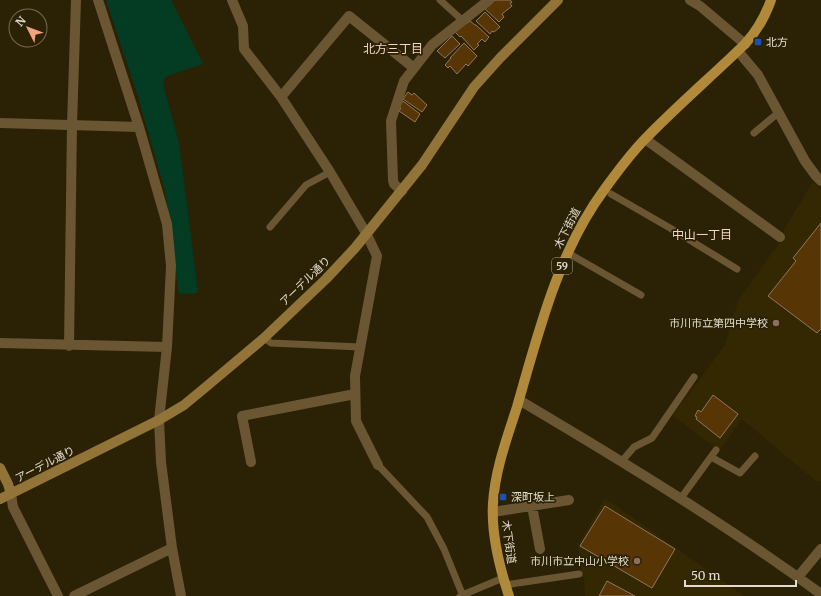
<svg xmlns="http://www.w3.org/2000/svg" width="821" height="596" viewBox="0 0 821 596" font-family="Merriweather,'Noto Sans JP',serif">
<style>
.built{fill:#342802}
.green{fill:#033c23}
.building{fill:#573505;stroke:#8e7860}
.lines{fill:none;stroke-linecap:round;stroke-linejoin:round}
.lane{stroke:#6a5633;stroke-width:7}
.street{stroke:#6a5633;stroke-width:10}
.secondary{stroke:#927338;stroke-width:10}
.primary{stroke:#b1893a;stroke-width:10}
.transit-dot{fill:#1a4fb4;stroke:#2b2206;stroke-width:1.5}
.education-dot{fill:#8d6e63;stroke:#2b2206;stroke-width:1.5}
.labels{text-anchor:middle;stroke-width:3.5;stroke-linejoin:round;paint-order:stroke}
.shield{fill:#2b2206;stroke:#aba491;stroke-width:1}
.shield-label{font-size:10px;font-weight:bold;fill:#e2dccc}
.poi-label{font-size:11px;fill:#e2dccc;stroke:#2b2206;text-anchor:start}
.street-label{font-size:11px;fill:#e2dccc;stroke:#2b2206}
.neighbourhood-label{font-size:12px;fill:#f5d5c7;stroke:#2b2206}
</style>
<rect width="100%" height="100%" fill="#2b2206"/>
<path class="built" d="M813,182L821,190V481L817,482L742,419L719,451L673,415L725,345L738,301L784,236V229Z
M605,498L744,596H585L584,577H582L578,545Z"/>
<path class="green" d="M106,0H171L203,64L167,76L163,81L165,92L179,143L198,293L179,294L165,191L137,93Z"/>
<path class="building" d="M495,0H510L512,2L510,3L512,6L502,14L504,17L499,22L485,9Z
M485,12L500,27L494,32L492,31L490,34L476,21Z
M470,21L475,25H476L489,37L485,42L482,39L477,44L479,45L474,50L461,36L460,37L455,32L466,22L468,23Z
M452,36L460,44L445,58L437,51Z
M464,43L477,56L468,66L466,64L457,74L450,66L448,68L445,65L451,58H450Z
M408,92L412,95L414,93L427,105L422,112L403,99Z
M403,101L420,114L415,122L399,111L401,108L399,107Z
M821,223V329L817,333L768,296L796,261L793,258Z
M713,395L738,414L720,438L696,419L697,417L695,416L698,410L701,412Z
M605,506L675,549L652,588L580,546Z
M607,581L635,596H599Z"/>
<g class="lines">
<path class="lane" d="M440,0L462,20
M754,133L778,113
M611,194L670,228L737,269
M270,227L306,185L330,172
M568,253L641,295
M264,338L271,343L360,347
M711,457L740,473L755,456
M622,461L634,447L652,438L694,377
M378,465L427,517L444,549L463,596
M681,498L716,450
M505,585L579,574
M460,596L503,578"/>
<path class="street" d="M98,0L139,127L167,224L171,266L167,347L159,420L161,462L172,548L181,596
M232,0L243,26L244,49L281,97L330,172L366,233L377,256L355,376L356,421L378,465
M690,0L700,6L745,44
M738,51L758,75L805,161L816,176L821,181
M281,97L349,16L414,68
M0,123L139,127
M645,139L780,237
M402,191L394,184L393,180L391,121L404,81L432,45L489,0
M0,343L167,347
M69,346L72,125L76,0
M519,400C622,461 724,523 821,594
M251,462L242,416L355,394
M11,494L13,507L58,596
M532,506L540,549
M493,512L569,500
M798,577L821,549
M74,596L172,548"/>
<path class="secondary" d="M0,468L8,484L11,494
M0,499L159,420L184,405L207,386L264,338L326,279L355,248L422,165L474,87L500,58L558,0"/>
<path class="primary" d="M509,596C499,566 491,534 493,503C495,470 507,438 517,407C538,334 558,252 604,190C617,172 630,154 646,138C677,106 712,76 745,44C757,31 765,17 771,0"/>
</g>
<g class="transit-dot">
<rect x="754" y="38" width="8" height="8" rx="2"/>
<rect x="499" y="493" width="8" height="8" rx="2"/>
</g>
<g class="education-dot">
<circle cx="776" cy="323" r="4"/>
<circle cx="637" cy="561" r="4"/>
</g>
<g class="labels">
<rect class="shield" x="552" y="258" width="20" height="16" rx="3"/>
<g class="shield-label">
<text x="562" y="270">59</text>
</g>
<g class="poi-label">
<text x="766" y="46">北方</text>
<text x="768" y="327" text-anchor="end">市川市立第四中学校</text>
<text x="511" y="501">深町坂上</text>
<text x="629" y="565" text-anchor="end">市川市立中山小学校</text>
</g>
<g class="street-label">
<text transform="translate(567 228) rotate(-63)" y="4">木下街道</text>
<text transform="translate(305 281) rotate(-44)" y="4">アーデル通り</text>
<text transform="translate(45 464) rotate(-27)" y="4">アーデル通り</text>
<text transform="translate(509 542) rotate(82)" y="4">木下街道</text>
</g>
<g class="neighbourhood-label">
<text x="393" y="53">北方三丁目</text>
<text x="702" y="239">中山一丁目</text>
</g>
</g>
<g transform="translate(28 28) rotate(312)"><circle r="19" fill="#2b2206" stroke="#746c55"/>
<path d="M0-3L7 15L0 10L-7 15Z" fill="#f1a17c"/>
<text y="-6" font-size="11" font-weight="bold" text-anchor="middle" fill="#e2dccc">N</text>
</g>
<path d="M685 580v6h111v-6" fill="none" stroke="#e2dccc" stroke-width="2"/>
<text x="691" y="580" font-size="12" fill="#e2dccc" stroke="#2b2206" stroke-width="3" paint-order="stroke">50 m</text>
</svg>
